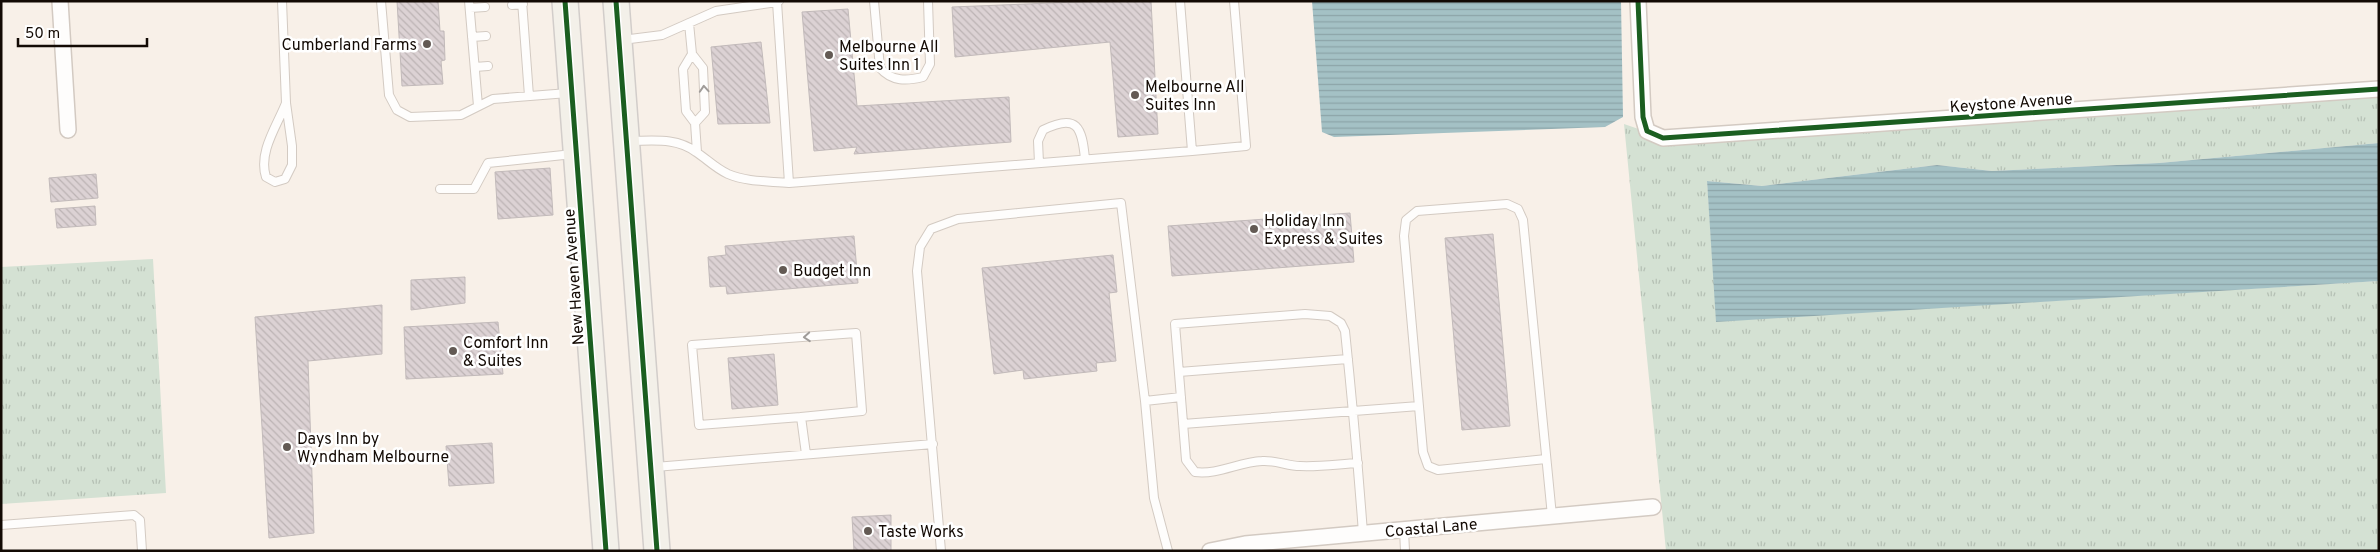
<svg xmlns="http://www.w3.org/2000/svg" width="2380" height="552" viewBox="0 0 2380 552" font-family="Overpass,sans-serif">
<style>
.grass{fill:url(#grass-tufts)}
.water{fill:url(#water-rules)}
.building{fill:url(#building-back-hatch);stroke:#c2baba}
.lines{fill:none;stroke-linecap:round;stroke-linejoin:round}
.lane-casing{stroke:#d3cac2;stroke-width:10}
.street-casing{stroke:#d3cac2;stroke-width:18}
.primary-casing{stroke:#d2cdca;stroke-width:28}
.lane{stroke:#fefdfc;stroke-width:8}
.street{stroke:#fefdfc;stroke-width:15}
.primary{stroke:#f3f0e9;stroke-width:25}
.cycleway-casing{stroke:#fff;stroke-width:8}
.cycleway{stroke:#1b5e20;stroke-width:5}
.oneway{stroke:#a09c99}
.poi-dot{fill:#635a54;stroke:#fff;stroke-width:2}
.labels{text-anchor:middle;stroke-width:5;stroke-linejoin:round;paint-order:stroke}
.poi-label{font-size:16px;fill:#130a04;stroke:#fff;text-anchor:start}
.street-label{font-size:16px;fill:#130a04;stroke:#fff}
</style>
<defs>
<pattern id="grass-tufts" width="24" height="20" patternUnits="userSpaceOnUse" patternTransform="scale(1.25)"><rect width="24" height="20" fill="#d4e1d3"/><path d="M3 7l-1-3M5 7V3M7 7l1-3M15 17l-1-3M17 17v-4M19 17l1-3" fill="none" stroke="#b5c0b4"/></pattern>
<pattern id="water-rules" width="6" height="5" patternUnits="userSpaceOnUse" patternTransform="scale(1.25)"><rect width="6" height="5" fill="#a4c1c5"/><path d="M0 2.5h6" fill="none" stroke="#8ca4a8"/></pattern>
<pattern id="building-back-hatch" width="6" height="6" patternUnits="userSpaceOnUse" patternTransform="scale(1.25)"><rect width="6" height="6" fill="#dcd2d4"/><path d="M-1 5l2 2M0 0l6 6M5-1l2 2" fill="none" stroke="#bcb3b4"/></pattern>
</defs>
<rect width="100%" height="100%" fill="#f8f0e8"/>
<path class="grass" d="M2379,90V143L2159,163L1992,171L1937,165L1762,186L1707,181L1717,321L2379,281V551H1666L1624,124L1659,136Z
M153,259L166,493L1,504V267Z"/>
<path class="water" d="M1312,1H1621L1623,117L1605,127L1334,137L1322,132Z
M2379,143V281L1716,322L1707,181L1762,186L1937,165L1992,171L2159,163Z"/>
<path class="building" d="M397,1H438L440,31H444L445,60L441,61L443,84L402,86Z
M1101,1H1151L1158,134L1118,137L1110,42L955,57L952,7Z
M848,9L857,106L1009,97L1011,142L854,154L857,147L814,151L802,12Z
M761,42L770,123L718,124L711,47Z
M550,168L553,215L498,219L495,172Z
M96,174L98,198L51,202L49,178Z
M95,206L96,225L57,228L55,209Z
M1350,213L1354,262L1172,276L1168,226Z
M1493,234L1510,426L1462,430L1445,238Z
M854,236L858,283L727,294L726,286L710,287L708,257L726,255L725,246Z
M1113,255L1117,292L1109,293L1116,361L1096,363L1097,371L1024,379L1023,370L994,374L982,268Z
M465,277V303L411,310V280Z
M382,305V354L308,361L314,533L269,538L255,317Z
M498,322L503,374L406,379L404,327Z
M774,354L778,405L732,409L728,358Z
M492,443L494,483L449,486L446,446Z
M891,515V551H854L852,517Z"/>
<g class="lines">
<g class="lane-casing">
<path id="lane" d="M282,1L286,103L292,146V165L285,179L275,182L266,177C258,152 277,126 286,103
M381,1L389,95L397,110L410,117L461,115L493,99L568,93
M469,1L478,106
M522,1L529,96
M779,1L777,2L789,183
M874,1L880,68C892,82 907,81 923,77L930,64L928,1
M512,5L523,4
M470,8L485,7
M689,23L692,54L703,68L705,112L695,123
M472,37L486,36
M622,40L662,35L716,11L777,2
M692,54L683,69L686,111L695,123L697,152
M475,67L488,66
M629,141C652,141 676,137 696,152C707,159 715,168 728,174C747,182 768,181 789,183L1192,151L1180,1
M1192,151L1246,146L1234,1
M1039,163L1038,141L1043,130C1077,113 1082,127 1085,159
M440,189H474L488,163L573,154
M1179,372L1348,359
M1145,401L1181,397
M801,417L699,425L692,345L856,333L862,411L801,417L806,454
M1183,424L1419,406
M1546,459L1438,470L1428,466L1423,452L1404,236L1406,220L1417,211L1507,204L1518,209L1523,220L1552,516
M1358,463C1339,464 1319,467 1300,466C1288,466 1275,460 1262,461C1239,462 1218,475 1195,472L1186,460L1175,324L1305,314L1330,316L1341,323L1345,331C1352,398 1358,466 1363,533
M655,467L933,444
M1,525L134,515L140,520L142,551
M1404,530L1405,551
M941,551L917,271L920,247L931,229L958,219L1121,203L1145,401L1154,498L1168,551"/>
</g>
<g class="street-casing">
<path id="street" d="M60,1L68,130
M1638,1L1643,117L1647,131L1663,138L2379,89
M1210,551L1245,544L1653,507"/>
</g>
<g class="primary-casing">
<path id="primary" d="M565,1L606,551
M616,1L657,551"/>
</g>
<use href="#lane" class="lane"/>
<use href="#street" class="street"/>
<use href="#primary" class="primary"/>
<g class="cycleway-casing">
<path id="cycleway" d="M565,1L606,551
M616,1L657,551
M1638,1L1643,117L1647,131L1663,138L2379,89"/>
</g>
<use href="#cycleway" class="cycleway"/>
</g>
<defs><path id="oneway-chevron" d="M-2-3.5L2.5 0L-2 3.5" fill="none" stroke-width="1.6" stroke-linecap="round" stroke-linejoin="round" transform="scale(1.25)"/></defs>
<g class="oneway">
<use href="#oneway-chevron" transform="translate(704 89) rotate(-94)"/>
<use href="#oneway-chevron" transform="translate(807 337) rotate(176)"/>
</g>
<g class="poi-dot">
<circle cx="427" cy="44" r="5"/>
<circle cx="829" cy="55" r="5"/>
<circle cx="1135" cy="95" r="5"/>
<circle cx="1254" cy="229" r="5"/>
<circle cx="783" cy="270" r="5"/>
<circle cx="453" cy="351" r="5"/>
<circle cx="287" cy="447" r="5"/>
<circle cx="868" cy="531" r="5"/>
</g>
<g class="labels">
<g class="poi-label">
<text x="417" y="50" text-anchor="end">Cumberland Farms</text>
<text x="839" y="52">Melbourne All<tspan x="839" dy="18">Suites Inn 1</tspan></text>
<text x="1145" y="92">Melbourne All<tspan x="1145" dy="18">Suites Inn</tspan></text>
<text x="1264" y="226">Holiday Inn<tspan x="1264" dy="18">Express &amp; Suites</tspan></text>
<text x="793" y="276">Budget Inn</text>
<text x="463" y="348">Comfort Inn<tspan x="463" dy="18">&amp; Suites</tspan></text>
<text x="297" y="444">Days Inn by<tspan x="297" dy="18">Wyndham Melbourne</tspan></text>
<text x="878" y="537">Taste Works</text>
</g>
<g class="street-label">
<text transform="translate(2011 102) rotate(-4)" y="6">Keystone Avenue</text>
<text transform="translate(573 277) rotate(-94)" y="6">New Haven Avenue</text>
<text transform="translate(1431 527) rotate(-5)" y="6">Coastal Lane</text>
</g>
</g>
<rect width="2380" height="552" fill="none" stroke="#130a04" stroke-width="5"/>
<path d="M18 38v8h129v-8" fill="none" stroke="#130a04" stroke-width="2.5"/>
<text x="25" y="38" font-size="15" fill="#130a04" stroke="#ffffff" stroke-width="4" paint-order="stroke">50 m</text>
</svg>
